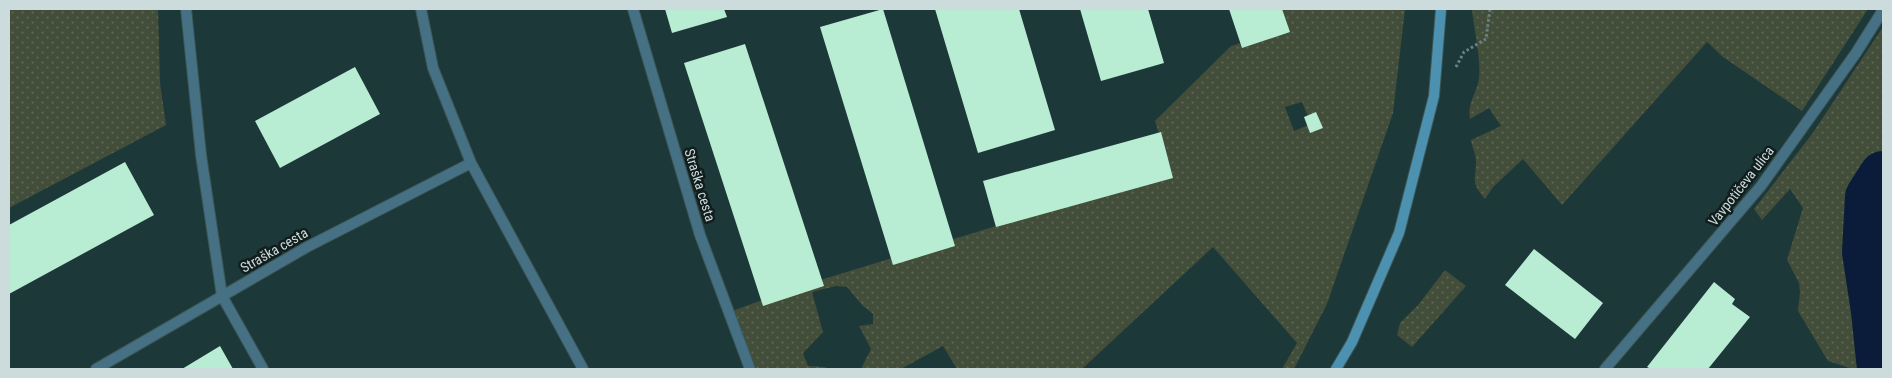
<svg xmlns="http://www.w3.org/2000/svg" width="1892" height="378" viewBox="0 0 1892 378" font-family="'Roboto Condensed',sans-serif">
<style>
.grass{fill:url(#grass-dots);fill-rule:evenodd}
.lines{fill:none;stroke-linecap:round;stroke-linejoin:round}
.river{stroke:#0a1c3a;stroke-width:48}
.building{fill:#b8ecd3}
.lane-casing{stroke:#3c5656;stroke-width:12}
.street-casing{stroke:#3c5656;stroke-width:12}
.secondary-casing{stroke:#3c5656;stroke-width:12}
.path{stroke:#6b8182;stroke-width:3;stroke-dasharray:2.5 2.5;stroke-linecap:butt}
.lane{stroke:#467083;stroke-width:10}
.street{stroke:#467083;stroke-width:10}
.secondary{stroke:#4c92b0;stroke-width:10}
.labels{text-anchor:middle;stroke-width:5;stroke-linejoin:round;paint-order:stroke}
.street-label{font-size:14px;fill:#ccdcdc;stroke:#121d1d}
</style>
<defs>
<pattern id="grass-dots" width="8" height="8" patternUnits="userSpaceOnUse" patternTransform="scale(1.25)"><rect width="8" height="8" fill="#424e39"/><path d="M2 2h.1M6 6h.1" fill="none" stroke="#5c6755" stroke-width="1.8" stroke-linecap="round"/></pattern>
</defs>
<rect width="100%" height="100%" fill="#1d3839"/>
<path class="grass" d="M9,9H158L160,83L166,125L9,208Z
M1277,9H1405L1393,113L1327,304L1294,369H1282L1297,343L1213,247L1082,369H957L943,346L901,369H861L871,349L859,326L873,324V314L862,305L847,287L836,286L812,292L823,332L803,353L808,366L825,367L828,369H756L729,312L811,283L1171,172L1155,121L1231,46L1284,30ZM1302,102L1311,124L1294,131L1285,107Z
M1472,9H1868L1802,111L1723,57L1707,42L1562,205L1523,159L1493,187L1485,199C1470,181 1476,181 1476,161C1476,154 1472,147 1471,140L1501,126L1489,108L1470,119C1467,102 1477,94 1479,78C1481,56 1474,31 1472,9Z
M1883,27V159L1870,175L1861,195L1854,216L1856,248L1868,369H1853L1828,361L1798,311L1800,292L1799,283L1787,260L1803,208L1790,189L1762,220L1754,209L1812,134Z
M1445,270L1466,286L1412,347L1397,335L1400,323L1418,305Z"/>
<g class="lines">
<path class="river" d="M1881,369L1875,311L1866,252L1869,197L1883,175"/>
</g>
<path class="building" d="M665,9H724L727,17L672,33Z
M883,9L955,246L893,265L820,27Z
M935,9H1019L1055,130L978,153Z
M1080,9H1148L1164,63L1101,81Z
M1229,9H1282L1290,32L1242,48Z
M745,44L824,286L763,306L684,63Z
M355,67L380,114L280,168L255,121Z
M1316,112L1323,128L1310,133L1304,117Z
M1161,132L1173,178L996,227L983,181Z
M125,162L154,215L9,294V225Z
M1534,249L1603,303L1575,339L1505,285Z
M1714,282L1735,299L1732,304L1750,317L1708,369H1651L1647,367Z
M220,346L233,369H182Z"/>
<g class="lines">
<g class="lane-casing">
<path id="lane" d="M186,9L201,155L222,296L263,369
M421,9L433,68L471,163L583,369
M96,369L307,247L471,163"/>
</g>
<g class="street-casing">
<path id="street" d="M633,9L700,235L750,369
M1605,369L1761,186L1856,53L1883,10"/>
</g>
<g class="secondary-casing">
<path id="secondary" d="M1336,369L1352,342L1399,233L1434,96L1441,9"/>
</g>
<path class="path" d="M1456,67L1464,52L1486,39L1490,9"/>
<use href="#lane" class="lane"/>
<use href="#street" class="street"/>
<use href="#secondary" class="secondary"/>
</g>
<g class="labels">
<g class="street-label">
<text transform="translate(700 185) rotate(73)" y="5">Straška cesta</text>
<text transform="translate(1741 186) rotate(-52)" y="5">Vavpotičeva ulica</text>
<text transform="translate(274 250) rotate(-30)" y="5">Straška cesta</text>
</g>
</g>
<rect width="1892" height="378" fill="none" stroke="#ccdcdc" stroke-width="20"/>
</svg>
